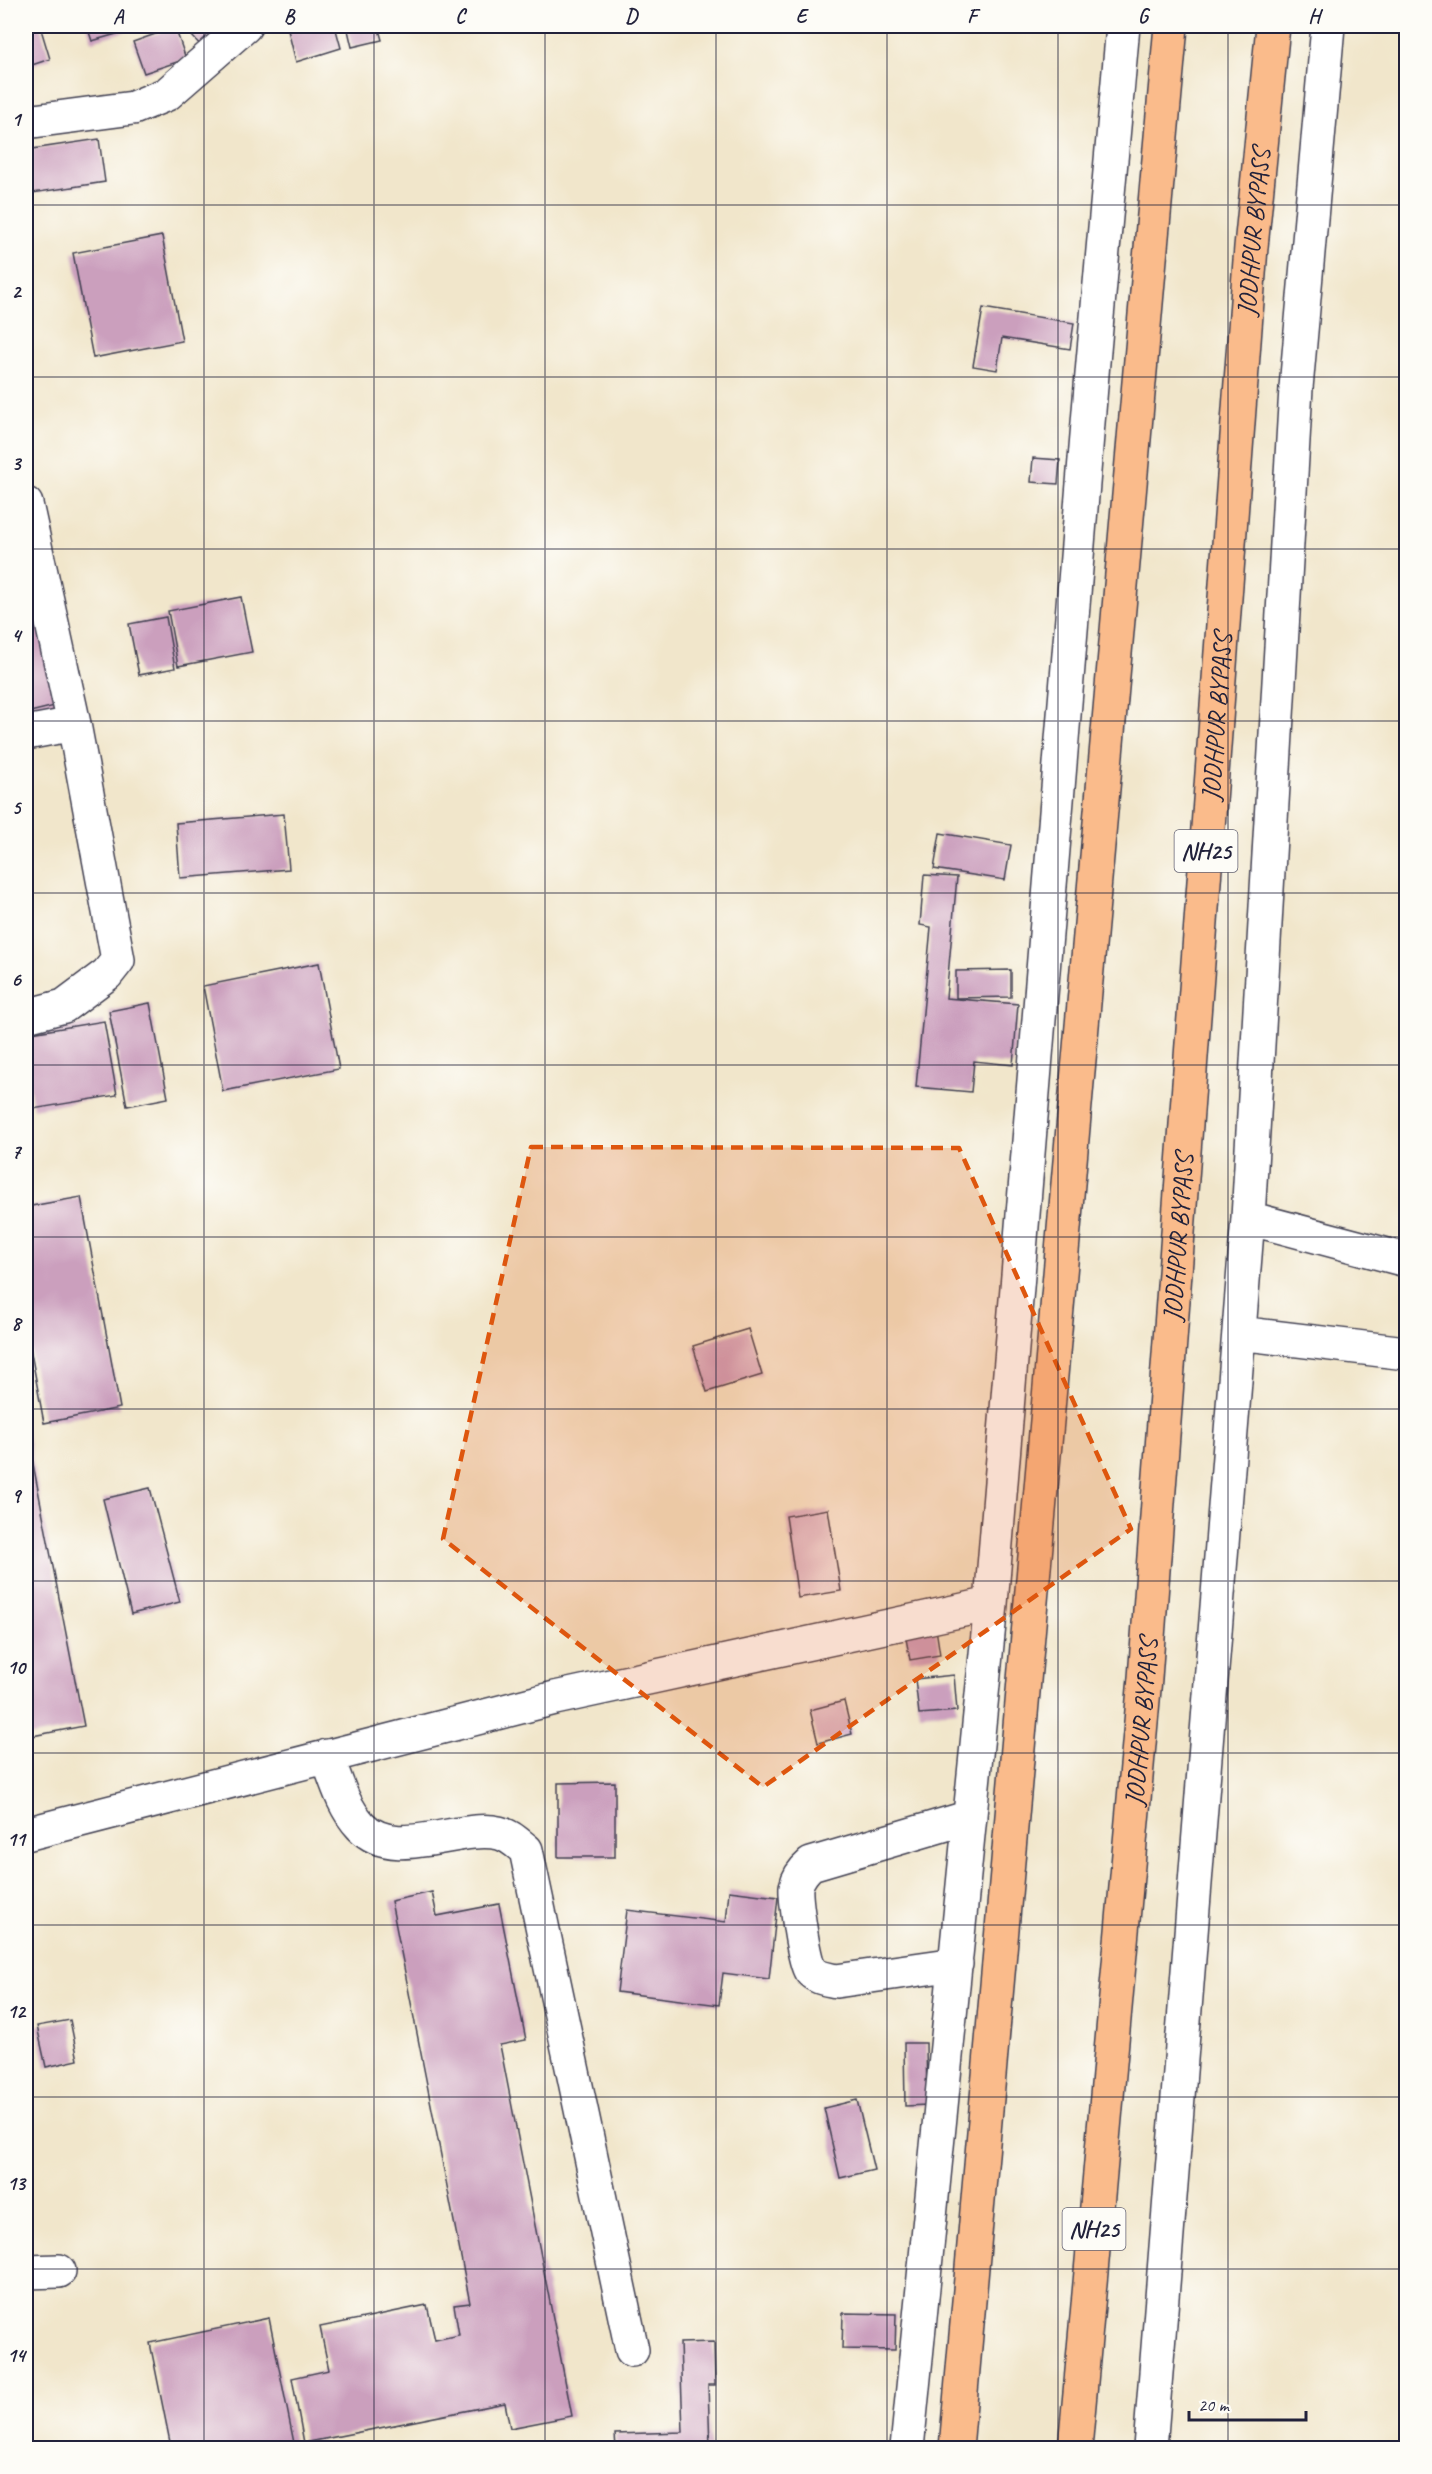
<svg xmlns="http://www.w3.org/2000/svg" width="1432" height="2474" viewBox="0 0 1432 2474" font-family="Caveat,sans-serif">
<style>
.building{fill:#cb9fbd}
.lines{fill:none;stroke-linecap:round;stroke-linejoin:round}
.minor-casing{stroke:#413f51;stroke-width:36}
.highway-casing{stroke:#413f51;stroke-width:36}
.minor{stroke:#fff;stroke-width:33}
.highway{stroke:#fabb8b;stroke-width:33}
.marked{fill:#de560e;fill-opacity:0.2;stroke:#de560e;stroke-width:4.5;stroke-dasharray:12 8;stroke-linejoin:round}
.grid{fill:none;stroke:#22223b;stroke-width:1.5;stroke-opacity:0.55}
.labels{text-anchor:middle;stroke-width:4.5;stroke-linejoin:round;paint-order:stroke}
.shield{fill:#fdfcf7;stroke:#646373;stroke-width:1.5}
.shield-label{font-size:24px;font-weight:bold;fill:#22223b}
.street-label{font-size:26px;fill:#22223b;stroke:#fdfcf7}
.neatline{fill:none;stroke:#22223b;stroke-width:2}
.grid-label{font-size:20px;text-anchor:middle;font-weight:bold;fill:#22223b}
</style>
<rect width="100%" height="100%" fill="#fdfcf7"/>
<filter id="ink" filterUnits="userSpaceOnUse"><feTurbulence type="fractalNoise" baseFrequency=".0167" numOctaves="2"/><feDisplacementMap in="SourceGraphic" scale="12" xChannelSelector="R" yChannelSelector="G"/><feConvolveMatrix kernelMatrix="1 2 1 2 8 2 1 2 1" color-interpolation-filters="sRGB"/></filter>
<filter id="wash" filterUnits="userSpaceOnUse"><feTurbulence type="fractalNoise" baseFrequency=".008" numOctaves="4" result="noise"/><feDisplacementMap in="SourceGraphic" scale="24" xChannelSelector="R" yChannelSelector="G"/><feGaussianBlur stdDeviation="1.35" result="paint"/><feColorMatrix in="noise" values="0 0 0 0 0 0 0 0 0 0 0 0 0 0 0 0 0 1.4 0 .05"/><feComposite in="paint" operator="in"/></filter>
<g filter="url(#wash)">
<rect width="100%" height="100%" fill="#f1e6cb"/>
<g id="blocks">
<path class="building" d="M26,26H40L50,59L26,67Z
M87,26H144L92,41Z
M183,26H225L202,47Z
M287,26H335L341,48L296,62Z
M347,26H378L382,40L352,47Z
M175,27L186,59L144,73L133,42Z
M99,139L105,182L26,194V150Z
M162,236L182,341L93,358L73,253Z
M983,308L1074,323L1070,349L1002,338L997,370L973,366Z
M1033,458L1060,460L1058,484L1031,482Z
M26,543L63,704L26,713Z
M241,597L252,652L178,666L168,611Z
M166,617L175,668L139,675L129,624Z
M284,814L289,869L180,878L176,823Z
M940,833L1011,845L1005,880L934,869Z
M924,875L957,877L946,998L1018,1004L1013,1065L974,1061L971,1092L916,1087L931,927L920,925Z
M319,963L339,1069L223,1091L203,986Z
M1011,970V997L956,998V971Z
M150,1003L168,1098L127,1106L109,1011Z
M104,1021L117,1095L33,1109L26,1065V1034Z
M81,1197L120,1408L44,1423L27,1331H26V1207Z
M748,1329L762,1375L707,1392L693,1346Z
M26,1428L84,1726L27,1737L26,1727Z
M150,1488L180,1602L131,1614L103,1499Z
M828,1509L841,1591L798,1598L786,1516Z
M935,1622L940,1655L910,1660L904,1628Z
M954,1675L957,1711L919,1714L915,1679Z
M844,1701L852,1734L818,1743L810,1710Z
M615,1782V1857H558V1783Z
M729,1891L778,1897L769,1979L723,1973L719,2005L617,1992L627,1910L726,1922Z
M432,1892L437,1916L499,1904L526,2040L500,2045L572,2416L510,2428L505,2403L304,2443L292,2378L329,2370L320,2327L427,2305L435,2340L459,2335L454,2305L470,2303L391,1901Z
M70,2020L78,2060L46,2067L37,2026Z
M904,2043H926L927,2105L905,2106Z
M857,2100L874,2170L840,2178L824,2108Z
M843,2313L896,2314L895,2350L842,2349Z
M269,2318L295,2448H166L171,2447L150,2343Z
M714,2342L715,2385H708L710,2448H616L615,2434L683,2432L680,2343Z"/>
</g>
</g>
<g filter="url(#ink)">
<use href="#blocks" fill-opacity="0" stroke="#413f51" stroke-width="1.5"/>
<g class="lines">
<g class="minor-casing">
<path id="minor" d="M26,122L133,108L167,94L245,26
M26,504L74,724L118,960L107,974L64,1006L26,1016
M26,733L74,724
M1248,1218L1406,1260
M1239,1333L1406,1353
M327,1756C336,1780 343,1807 361,1826C394,1862 458,1824 499,1833C509,1835 517,1843 526,1850L632,2350
M26,1834L555,1698L991,1604
M956,1964L836,1981C827,1979 816,1978 810,1970C804,1962 795,1899 796,1887C798,1877 804,1870 811,1864L970,1817
M26,2272L59,2271
M907,2448L991,1604L1093,362L1123,26
M1150,2448L1248,1218L1296,388L1328,26"/>
</g>
<g class="highway-casing">
<g id="highway">
<path d="M956,2448C1035,1641 1097,833 1171,26"/>
<path id="s1" d="M1075,2448L1145,1678L1251,247L1273,26"/>
</g>
</g>
<use href="#minor" class="minor"/>
<use href="#highway" class="highway"/>
</g>
</g>
<path class="marked" d="M531,1147L959,1148L1131,1529L763,1787L443,1539Z"/>
<path class="grid" d="M204,26V2448M374,26V2448M545,26V2448M716,26V2448M887,26V2448M1058,26V2448M1228,26V2448M26,205H1406M26,377H1406M26,549H1406M26,721H1406M26,893H1406M26,1065H1406M26,1237H1406M26,1409H1406M26,1581H1406M26,1753H1406M26,1925H1406M26,2097H1406M26,2269H1406"/>
<g class="labels">
<g class="shield">
<rect x="1174.5" y="830" width="63" height="42" rx="4.5"/>
<rect x="1062.5" y="2208" width="63" height="42" rx="4.5"/>
</g>
<g class="shield-label">
<text x="1206" y="859">NH25</text>
<text x="1094" y="2237">NH25</text>
</g>
<g class="street-label">
<text dy="9" stroke="none"><textPath href="#s1" startOffset="2223">JODHPUR BYPASS</textPath></text>
<text dy="9" stroke="none"><textPath href="#s1" startOffset="1737">JODHPUR BYPASS</textPath></text>
<text dy="9" stroke="none"><textPath href="#s1" startOffset="1215">JODHPUR BYPASS</textPath></text>
<text dy="9" stroke="none"><textPath href="#s1" startOffset="729">JODHPUR BYPASS</textPath></text>
</g>
</g>
<rect width="1432" height="2474" fill="none" stroke="#fdfcf7" stroke-width="66"/>
<path d="M1189 2411v9h117v-9" fill="none" stroke="#22223b" stroke-width="3"/>
<text x="1198" y="2411" font-size="18" fill="#22223b" stroke="#fdfcf7" stroke-width="4.5" paint-order="stroke">20 m</text>
<rect x="33" y="33" width="1366" height="2408" class="neatline"/>
<g class="grid-label">
<text x="118" y="23">A</text>
<text x="289" y="23">B</text>
<text x="460" y="23">C</text>
<text x="631" y="23">D</text>
<text x="801" y="23">E</text>
<text x="972" y="23">F</text>
<text x="1143" y="23">G</text>
<text x="1314" y="23">H</text>
<text x="16" y="126">1</text>
<text x="16" y="298">2</text>
<text x="16" y="470">3</text>
<text x="16" y="642">4</text>
<text x="16" y="814">5</text>
<text x="16" y="986">6</text>
<text x="16" y="1158">7</text>
<text x="16" y="1330">8</text>
<text x="16" y="1502">9</text>
<text x="16" y="1674">10</text>
<text x="16" y="1846">11</text>
<text x="16" y="2018">12</text>
<text x="16" y="2190">13</text>
<text x="16" y="2362">14</text>
</g>
</svg>
